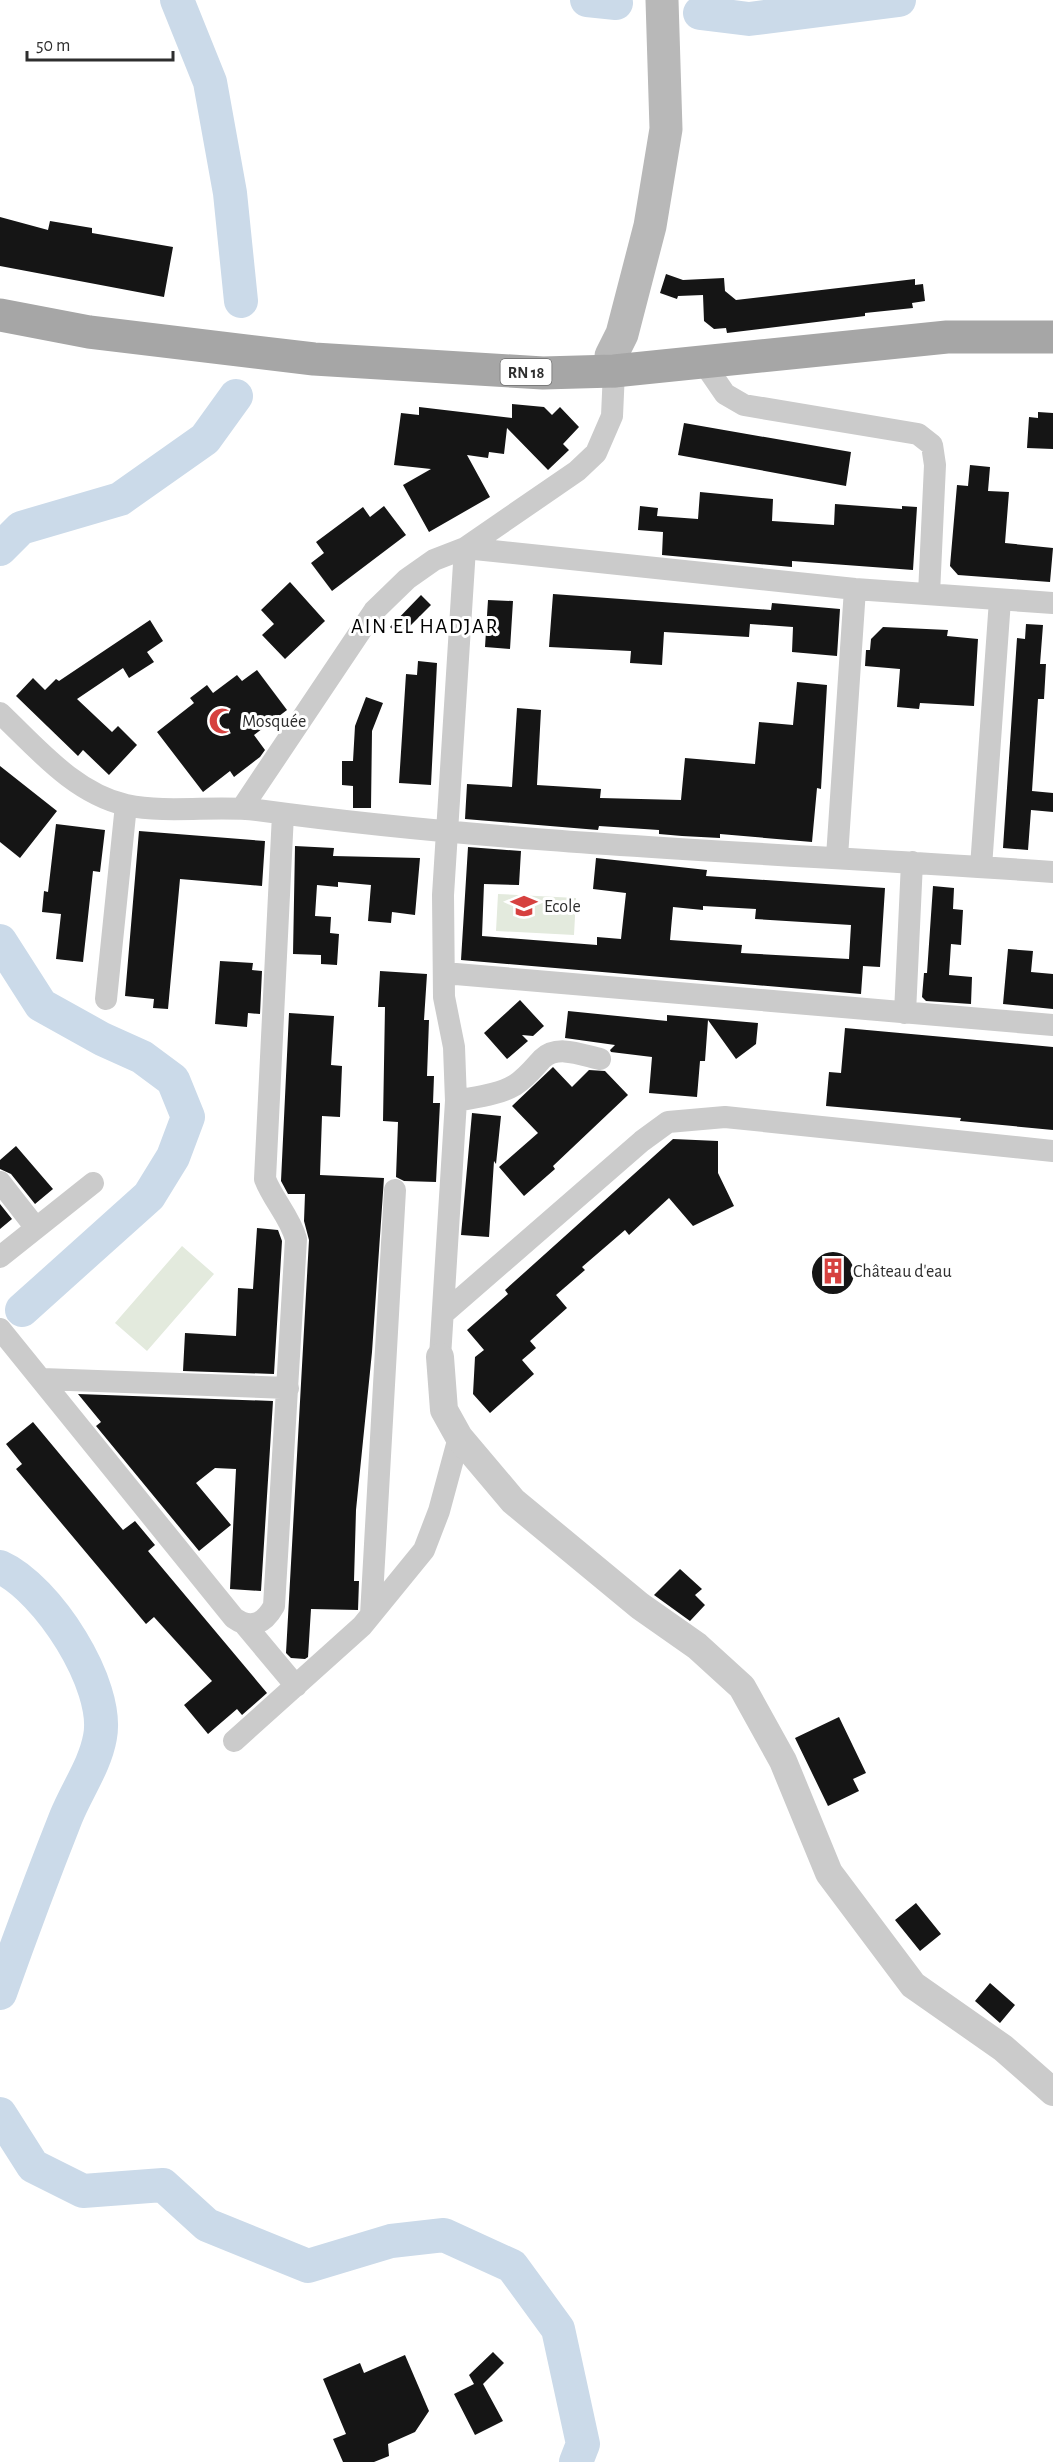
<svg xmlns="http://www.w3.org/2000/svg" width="1053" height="2462" viewBox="0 0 1053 2462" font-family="'Alegreya Sans',sans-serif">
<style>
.green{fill:#e3eadd}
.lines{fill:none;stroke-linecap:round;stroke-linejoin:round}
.river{stroke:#cbdae9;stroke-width:34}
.building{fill:#151515;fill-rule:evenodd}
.minor{stroke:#cbcbcb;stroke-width:22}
.tertiary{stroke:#cbcbcb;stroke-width:28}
.secondary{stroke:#b8b8b8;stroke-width:33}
.primary{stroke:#a6a6a6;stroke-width:33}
.labels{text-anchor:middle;stroke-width:6;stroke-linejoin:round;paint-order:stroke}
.shield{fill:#fff;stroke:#6d6d6d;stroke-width:1.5}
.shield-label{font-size:16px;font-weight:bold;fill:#2e2e2e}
.poi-label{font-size:18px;fill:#2e2e2e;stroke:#fff;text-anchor:start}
.quarter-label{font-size:21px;letter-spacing:1.5px;fill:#000;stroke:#fff}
</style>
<rect width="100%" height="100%" fill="#fff"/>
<path class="green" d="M498,894L576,898L574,935L496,931Z
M182,1246L214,1274L147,1351L115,1323Z"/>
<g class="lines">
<path class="river" d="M177,0L210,82L230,193L241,301
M587,0L616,3
M700,13L749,19L899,0
M0,549L21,528L120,499L205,439L236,396
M0,941L41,1005L102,1039L142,1057L173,1080L188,1117L173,1157L149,1196L22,1310
M0,1567C47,1588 110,1685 100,1737C95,1765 77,1790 66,1817C43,1875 21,1934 0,1993
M0,2114L33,2166L83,2191L163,2185L207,2225L308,2266L391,2241L444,2235L512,2266L558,2329L583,2444L576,2462"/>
</g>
<path class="building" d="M0,217L48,230L50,221L92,228V233L173,247L164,297L0,266Z
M666,274L683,280L724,278L725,291L736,300L915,279V285L923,284L925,301L912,303L913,308L865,313V316L727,333L726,328L714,329L704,321L703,295L678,296L677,299L660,293Z
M512,404L544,407L552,415L560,407L579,427L563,444L569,450L548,470L507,428L504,454L489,452L488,458L467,455L490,497L429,532L403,485L431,469L394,465L401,413L419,415V407L512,418Z
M1038,412L1053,413V449L1027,448L1029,417L1038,418Z
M684,423L851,452L846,486L678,455Z
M970,465L990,467L988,491L1009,492L1005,543L1053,548L1050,582L958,575L950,566L957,485L968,486Z
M700,492L773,499L772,521L834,525L835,504L902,509V506L917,507L913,570L792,561V567L662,555L663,532L638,530L640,506L658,508L657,516L698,519Z
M384,506L406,535L332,591L311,563L324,553L316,542L363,507L370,517Z
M290,582L325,621L285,659L262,635L274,624L261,610Z
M553,594L771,610L772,603L840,609L837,656L792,652L793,627L750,624L749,637L664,632L662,665L630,663L631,651L549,647Z
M421,595L431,605L400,636L390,627Z
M488,600L513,601L510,649L485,647Z
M150,620L163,641L147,652L154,662L129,678L123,668L77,699L112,732L118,726L137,745L109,775L83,750L78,756L16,696L33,678L45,690L56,679L59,681Z
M1026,624L1043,625L1040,664H1046L1044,699H1038L1032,791L1053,793V812L1031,810L1028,850L1003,848L1017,638L1025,639Z
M883,627L948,630L947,636L978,639L974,706L920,703L919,709L897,707L900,669L865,666L866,650H870L871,639Z
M418,661L437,663L431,785L399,783L406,674L417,675Z
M257,670L287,710L254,735L265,750L260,757L234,777L230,771L203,792L157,732L194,703L190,698L207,685L213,693L237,675L242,681Z
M797,682L827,685L821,789L817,788L812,842L720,834V838L682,836L659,834V830L599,826L598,830L465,819L467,784L512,787L517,708L541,710L537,785L601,789L600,798L681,800L685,758L755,764L759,722L793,725Z
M366,697L383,703L372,731L371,808H353V786L342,785V761H353L355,726Z
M0,766L57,811L20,858L0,842Z
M56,824L105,830L100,872L93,871L83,962L56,959L61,914L42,912L44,891L48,892Z
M139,831L265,841L262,886L180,879L168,1009L153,1008L154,999L125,996Z
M295,846L334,848L333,856L420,858L415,915L392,912L391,923L368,921L371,885L338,882V887L317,885L315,916L331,917L330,933L339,934L337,965L321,964V955L293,954Z
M468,847L521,851L519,885L484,884L482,936L597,945V937L621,939L626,893L593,889L596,858L707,870L706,876L885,888L880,967L863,966L861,994L461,960ZM703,906L756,909L755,919L851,925L849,959L741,953L742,945L670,940L673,907L703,910Z
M933,886L954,888L953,909L963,910L961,945L951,944L949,975L972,977L971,1004L926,1001L922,997L924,973H927Z
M1008,949L1033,951L1031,972L1053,974V1009L1003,1004Z
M220,961L253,963L252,970L262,971L260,1014L248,1013L247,1027L215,1024Z
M380,971L427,974L424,1020H429L427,1076H434L433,1103H440L436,1182L404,1181L396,1177L398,1122L383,1121L385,1007H378Z
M520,1000L544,1026L533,1036L522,1035L528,1041L507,1059L484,1033Z
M568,1011L667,1021V1015L758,1023L756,1044L736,1059L708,1020L705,1061H700L697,1097L649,1093L652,1057L611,1052L610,1050L615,1045L565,1038Z
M289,1013L334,1016L331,1065L342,1066L340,1117L322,1116L320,1175L384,1178L372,1352L356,1510L354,1581H359L358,1610L311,1609L308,1657L305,1659L291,1658L286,1653L309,1240L304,1221L305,1194H288L281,1181Z
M845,1028L1053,1047V1130L960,1121L961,1118L826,1106L829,1072L841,1073Z
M553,1067L572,1087L589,1070L605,1071L628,1095L553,1166L555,1169L524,1196L499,1167L538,1133L512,1106Z
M472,1113L501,1116L496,1164L494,1161L489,1237L461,1235Z
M673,1139L718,1141V1173L734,1206L693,1226L669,1198L629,1235L625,1230L582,1267L585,1270L556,1295L567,1308L530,1341L536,1348L522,1360L534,1374L490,1413L473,1394L475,1357L484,1350L467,1330L508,1294L505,1290Z
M16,1146L53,1189L35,1204L11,1174L0,1169V1160Z
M0,1204L12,1219L0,1229Z
M257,1228L278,1230L282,1241L274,1374L183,1371L185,1333L236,1336L238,1288L253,1289Z
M812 1273a21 21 0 1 1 42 0a21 21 0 1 1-42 0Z
M78,1394L273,1401L261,1591L230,1589L236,1469L215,1468L196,1483L231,1525L199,1551L96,1426L101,1422Z
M33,1422L123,1530L135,1521L155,1545L148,1551L267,1693L242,1715L237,1709L208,1734L184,1705L212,1681L154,1617L146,1624L16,1469L22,1464L6,1444Z
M680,1569L702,1589L695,1595L705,1605L690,1621L654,1595Z
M839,1717L866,1773L853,1779L859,1791L828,1806L795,1738Z
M916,1903L941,1934L920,1951L895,1920Z
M990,1983L1015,2005L1000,2023L975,2001Z
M493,2352L504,2363L483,2384L503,2421L475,2435L454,2394L474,2384L469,2375Z
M405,2355L429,2411L415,2432L388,2444L389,2456L374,2462H343L333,2439L346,2434L323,2379L360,2363L364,2373Z"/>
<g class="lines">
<path class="minor" d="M703,362L725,394L744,405L918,434L932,445L935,465L929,594
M0,713C37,748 74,793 126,805C169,814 214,805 257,810C521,846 788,853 1053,872
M242,808L374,611L407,579L434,560L465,548L577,471L596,453L612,416L614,371
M837,857L855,589
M981,867L1000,600
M444,973L1053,1025
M106,999L126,805
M905,1013L912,862
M456,1101C476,1097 498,1095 515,1085C526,1078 533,1069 542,1059C557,1044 582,1055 600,1059
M0,1182L36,1228
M0,1257L93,1183
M443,1314L642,1141L668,1122L725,1117L1053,1151
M0,1329L234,1618C251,1630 264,1624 274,1606L296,1239C290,1217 273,1200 265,1179L283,814
M440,1357L456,1101L454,1047L444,997L443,895L465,548L855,589L1053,603
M42,1379L288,1388
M371,1615L395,1190
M245,1625L296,1686
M234,1741L362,1626L424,1550L439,1511L459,1437"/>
<path class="tertiary" d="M440,1357L444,1410L459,1437L513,1501L640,1606L697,1646L742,1687L783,1761L829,1873L913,1985L1003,2048L1053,2092"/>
<path class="secondary" d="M614,371L611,356L622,334L650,226L666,129L662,0"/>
<path class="primary" d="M0,315L89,332L314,359L543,373L614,371L947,337H1053"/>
</g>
<defs>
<g id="mosque-bare" transform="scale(2.07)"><path d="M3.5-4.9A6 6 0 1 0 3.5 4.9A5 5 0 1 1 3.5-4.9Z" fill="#d6413f" stroke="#fff" stroke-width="2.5" paint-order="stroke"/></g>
<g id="school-bare" transform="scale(2.07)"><path d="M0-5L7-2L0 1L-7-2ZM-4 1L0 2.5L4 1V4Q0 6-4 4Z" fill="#d6413f" stroke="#fff" stroke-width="2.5" paint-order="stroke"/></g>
<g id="building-bare" transform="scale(2.07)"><path d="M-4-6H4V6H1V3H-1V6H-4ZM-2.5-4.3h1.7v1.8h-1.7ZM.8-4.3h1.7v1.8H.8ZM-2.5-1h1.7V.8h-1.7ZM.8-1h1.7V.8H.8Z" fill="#d6413f" stroke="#fff" stroke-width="2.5" paint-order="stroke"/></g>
</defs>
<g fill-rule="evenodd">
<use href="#mosque-bare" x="222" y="721"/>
<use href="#school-bare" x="524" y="906"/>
<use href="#building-bare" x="833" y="1271"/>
</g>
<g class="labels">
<rect class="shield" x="500.5" y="359" width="51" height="26" rx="4.5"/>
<g class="shield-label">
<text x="526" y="378">RN 18</text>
</g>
<g class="poi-label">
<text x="242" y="727">Mosquée</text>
<text x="544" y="912">Ecole</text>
<text x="853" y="1277">Château d'eau</text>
</g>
<g class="quarter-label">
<text x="425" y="633">AIN EL HADJAR</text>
</g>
</g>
<path d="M27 51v9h146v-9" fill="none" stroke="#2e2e2e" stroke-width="3"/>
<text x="36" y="51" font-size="18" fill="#2e2e2e" stroke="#ffffff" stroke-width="4.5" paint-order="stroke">50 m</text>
</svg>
